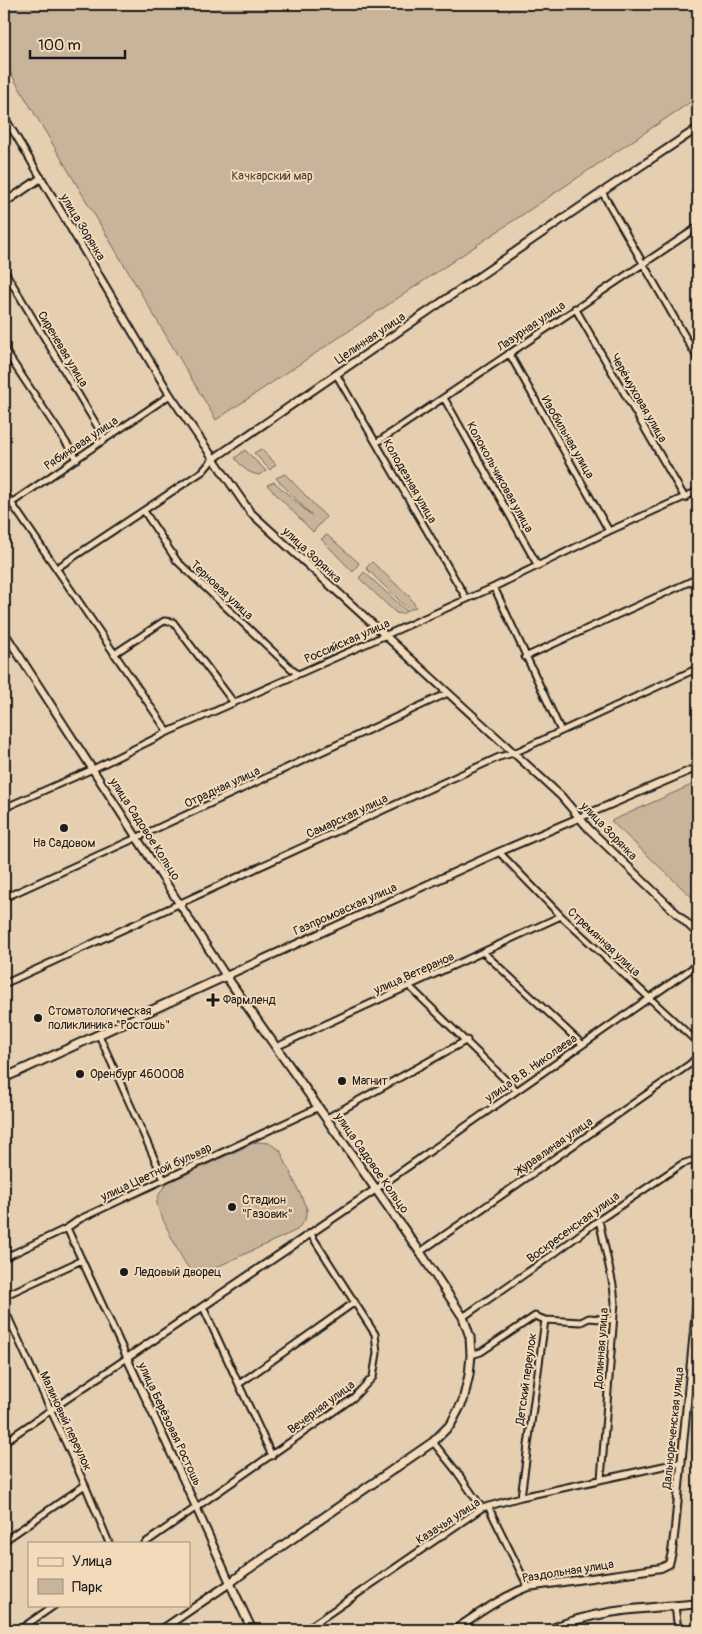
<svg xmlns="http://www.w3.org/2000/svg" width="702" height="1634" viewBox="0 0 702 1634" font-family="Pangolin,sans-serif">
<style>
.green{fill:#c7b49b;stroke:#72685c}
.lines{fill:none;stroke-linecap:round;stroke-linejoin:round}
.minor-casing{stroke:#1c1c1c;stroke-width:9}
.tertiary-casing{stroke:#1c1c1c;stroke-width:10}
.secondary-casing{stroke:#1c1c1c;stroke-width:11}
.minor{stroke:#f2daba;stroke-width:5}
.tertiary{stroke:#f2daba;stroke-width:6}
.secondary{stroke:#f2daba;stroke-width:7}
.poi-dot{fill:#1c1c1c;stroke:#f2daba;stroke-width:2}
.labels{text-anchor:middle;stroke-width:4;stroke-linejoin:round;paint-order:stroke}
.park-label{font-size:12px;fill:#47423c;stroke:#f2daba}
.street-label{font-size:12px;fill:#1c1c1c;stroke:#f2daba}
.poi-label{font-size:12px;fill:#1c1c1c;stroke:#f2daba;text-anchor:start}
</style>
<rect width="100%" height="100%" fill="#e5cfb0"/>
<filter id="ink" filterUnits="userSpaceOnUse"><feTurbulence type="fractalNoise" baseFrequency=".02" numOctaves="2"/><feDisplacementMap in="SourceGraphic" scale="10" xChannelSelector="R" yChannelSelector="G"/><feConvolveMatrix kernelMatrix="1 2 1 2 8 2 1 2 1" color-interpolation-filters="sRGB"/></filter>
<g filter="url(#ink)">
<path class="green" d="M4,4H698V97L216,420L4,62Z
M261,449L276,464L270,470L254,453Z
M245,450L266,471L259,475C247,473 242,467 235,458Z
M285,474L326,517L313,532L267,485L274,482L312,516L276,478Z
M327,535L359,563L353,572L321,539Z
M372,562L410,597L416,607L409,610L366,568Z
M364,572L407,611L402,614L396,613L359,578Z
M698,782V903L611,821Z
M256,1142L269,1143L280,1150L307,1209L305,1220L297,1230L206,1272C198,1272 194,1272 188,1267C184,1264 157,1209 157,1204C156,1196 163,1189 167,1183Z"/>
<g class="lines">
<g class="minor-casing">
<path id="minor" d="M4,116L41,178
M602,192L698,359
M4,270L105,439
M575,308L685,498
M4,349L77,459
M509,353L609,531
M336,374L466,598
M444,398L538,566
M376,443L698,227
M4,492L168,732
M4,508L170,395
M144,511L177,561L297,674
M57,568L203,471L213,459
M494,587L561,731
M114,654L164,621L173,622L234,703
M525,657L698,578
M4,808L93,769L168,732L494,587L609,531L698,491
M499,852L561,916L698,1043
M4,898L136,838L448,693
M483,952L582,1044
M4,984L499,757L514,753L698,668
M409,986L516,1090
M99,1035L164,1180
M276,1047L561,916
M327,1118L467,1040
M376,1189L698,964
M599,1220L613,1285L615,1302L601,1479
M420,1252L690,1064L698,1056
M4,1258L67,1228L80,1219L319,1107
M4,1296L82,1260
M203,1307L272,1456
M4,1308L85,1485L109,1543
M463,1317L555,1253L599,1220L682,1164L698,1159
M545,1320L581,1322L589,1318L613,1320
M471,1355L481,1352L535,1316L545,1320L521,1497
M239,1384L355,1302
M4,1442L127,1358L67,1228
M433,1442L457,1472L482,1508
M488,1506L528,1587
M4,1541L85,1485
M145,1543L353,1398L373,1377L377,1353L375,1334L310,1233
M675,1606L678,1630
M19,1630L55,1605
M305,1630L482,1508L521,1497L682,1462"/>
</g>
<g class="tertiary-casing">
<path id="tertiary" d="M4,203L41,178L170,395L250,512L561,796L589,829L698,934
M213,459L602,192L698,128
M4,632L226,976L499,852L698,767
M698,1156L696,1172L698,1230
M161,1630L230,1583L196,1507L127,1358L376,1189
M454,1630C478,1614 501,1597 528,1587L661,1568L669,1564L672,1552L675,1528L698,1289"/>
</g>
<g class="secondary-casing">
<path id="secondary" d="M4,1078L226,976L420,1252L463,1317L470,1337L471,1355L469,1375L463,1401L451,1424L433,1442L247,1570L230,1583L252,1630
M549,1630C596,1609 647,1608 698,1604"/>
</g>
<use href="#minor" class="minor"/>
<use href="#tertiary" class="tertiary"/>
<use href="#secondary" class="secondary"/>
</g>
</g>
<g class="poi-dot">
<circle cx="64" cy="828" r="5"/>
<path d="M210.5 992.5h5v5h5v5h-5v5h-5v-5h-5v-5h5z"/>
<circle cx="38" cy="1018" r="5"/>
<circle cx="80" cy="1074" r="5"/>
<circle cx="342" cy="1081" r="5"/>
<circle cx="232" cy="1207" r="5"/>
<circle cx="124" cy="1272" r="5"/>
</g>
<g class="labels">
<g class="park-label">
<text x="272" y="180">Качкарский мар</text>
</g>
<g class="street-label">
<text transform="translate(83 227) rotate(59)" y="4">улица Зорянка</text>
<text transform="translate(531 326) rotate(-34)" y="4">Лазурная улица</text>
<text transform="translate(370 338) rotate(-34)" y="4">Целинная улица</text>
<text transform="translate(63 349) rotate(59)" y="4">Сиреневая улица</text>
<text transform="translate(639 398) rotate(60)" y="4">Черёмуховая улица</text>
<text transform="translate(568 437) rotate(60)" y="4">Изобильная улица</text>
<text transform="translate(81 443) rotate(-34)" y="4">Рябиновая улица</text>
<text transform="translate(500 477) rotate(61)" y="4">Колокольчиковая улица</text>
<text transform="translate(410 481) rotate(60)" y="4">Колодезная улица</text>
<text transform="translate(312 555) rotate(43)" y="4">улица Зорянка</text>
<text transform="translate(222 590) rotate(43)" y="4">Терновая улица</text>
<text transform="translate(347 641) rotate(-24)" y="4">Российская улица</text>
<text transform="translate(222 787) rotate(-25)" y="4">Отрадная улица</text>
<text transform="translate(347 816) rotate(-25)" y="4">Самарская улица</text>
<text transform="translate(145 829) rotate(57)" y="4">улица Садовое Кольцо</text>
<text transform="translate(609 831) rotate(46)" y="4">улица Зорянка</text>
<text transform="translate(345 909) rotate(-24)" y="4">Газпромовская улица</text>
<text transform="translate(604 942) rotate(43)" y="4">Стремянная улица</text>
<text transform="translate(414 973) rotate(-24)" y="4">улица Ветеранов</text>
<text transform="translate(531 1068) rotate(-35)" y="4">улица В.В. Николаева</text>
<text transform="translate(554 1146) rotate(-35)" y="4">Журавлиная улица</text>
<text transform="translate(372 1163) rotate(55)" y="4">улица Садовое Кольцо</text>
<text transform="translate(156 1172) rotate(-25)" y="4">улица Цветной бульвар</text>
<text transform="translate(573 1227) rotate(-36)" y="4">Воскресенская улица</text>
<text transform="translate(601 1348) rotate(-86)" y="4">Долинная улица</text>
<text transform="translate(526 1379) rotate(-82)" y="4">Детский переулок</text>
<text transform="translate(321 1407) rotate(-37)" y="4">Вечерняя улица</text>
<text transform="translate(66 1421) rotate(65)" y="4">Малиновый переулок</text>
<text transform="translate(170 1424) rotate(65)" y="4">улица Берёзовая Ростошь</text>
<text transform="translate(673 1428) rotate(-84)" y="4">Дальнореченская улица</text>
<text transform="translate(448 1521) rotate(-33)" y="4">Казачья улица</text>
<text transform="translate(568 1571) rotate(-9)" y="4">Раздольная улица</text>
</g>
<g class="poi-label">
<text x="64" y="847" text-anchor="middle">На Садовом</text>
<text x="223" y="1004">Фармленд</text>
<text x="48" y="1015">Стоматологическая<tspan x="48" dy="14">поликлиника "Ростошь"</tspan></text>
<text x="90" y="1078">Оренбург 460008</text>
<text x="352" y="1085">Магнит</text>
<text x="242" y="1204">Стадион<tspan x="242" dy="14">"Газовик"</tspan></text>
<text x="134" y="1276">Ледовый дворец</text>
</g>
</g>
<rect width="702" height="1634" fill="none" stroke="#f2daba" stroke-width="20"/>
<rect x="10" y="10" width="682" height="1614" fill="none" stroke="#1c1c1c" stroke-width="2" filter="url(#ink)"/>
<rect x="28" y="1542" width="162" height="65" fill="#f2daba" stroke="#9c8e7b"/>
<rect x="38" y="1558" width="25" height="8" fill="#f2daba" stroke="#9c8e7b"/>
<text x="72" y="1566" font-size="15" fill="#1c1c1c">Улица</text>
<rect x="38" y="1579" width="25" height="15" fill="#c7b49b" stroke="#9c8e7b"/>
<text x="72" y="1592" font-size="15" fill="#1c1c1c">Парк</text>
<path d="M30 50v8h95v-8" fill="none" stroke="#1c1c1c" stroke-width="2.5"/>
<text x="38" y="50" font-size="15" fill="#1c1c1c" stroke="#f2daba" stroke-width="4" paint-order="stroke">100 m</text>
</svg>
